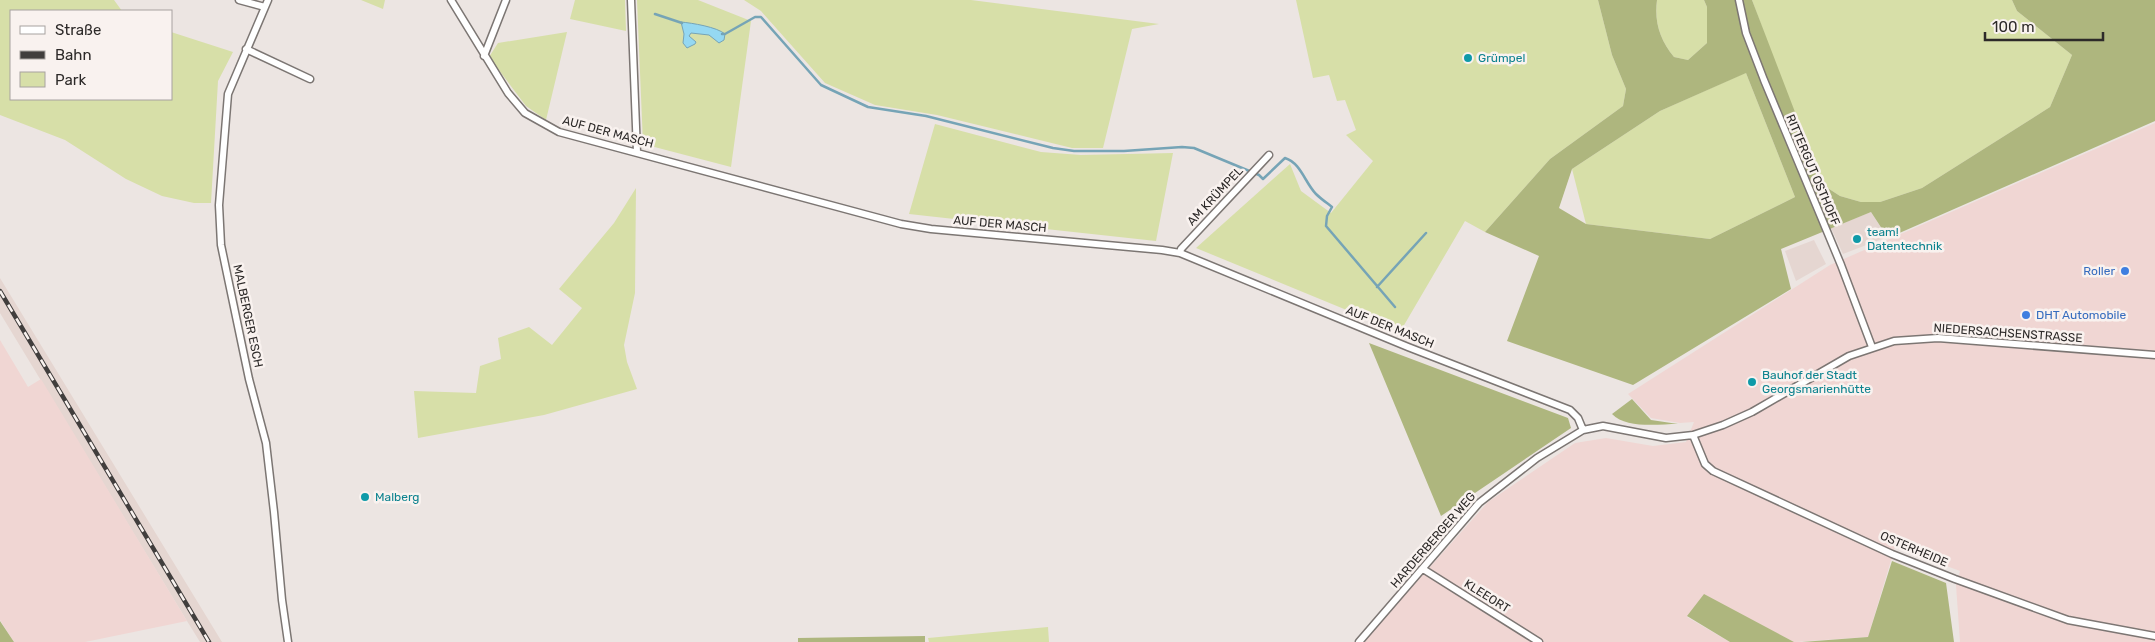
<svg xmlns="http://www.w3.org/2000/svg" width="2155" height="642" viewBox="0 0 2155 642" font-family="Rubik,sans-serif">
<style>
.built{fill:#e5d6d1}
.industrial{fill:#f0d6d3}
.green{fill:#d7dfa8}
.forest{fill:#aeb67e;fill-rule:evenodd}
.water{fill:#95d8f2;stroke:#76a4b6}
.lines{fill:none;stroke-linecap:round;stroke-linejoin:round}
.stream{stroke:#76a4b6;stroke-width:2.5}
.minor-casing{stroke:#7c7673;stroke-width:9}
.minor{stroke:#fff;stroke-width:6}
.rail-casing{stroke:#413e3d;stroke-width:4.5}
.rail{stroke:#f9f2ef;stroke-width:2.5;stroke-dasharray:8;stroke-linecap:butt}
.culture-dot{fill:#0f9aa8;stroke:#f9f2ef;stroke-width:2}
.shop-dot{fill:#3f7fe0;stroke:#f9f2ef;stroke-width:2}
.labels{text-anchor:middle;stroke-width:5;stroke-linejoin:round;paint-order:stroke}
.culture-label{font-size:12px;fill:#0d838f;stroke:#f9f2ef;text-anchor:start}
.street-label{font-size:12px;fill:#2d2a29;stroke:#f9f2ef}
.shop-label{font-size:12px;fill:#366cbe;stroke:#f9f2ef;text-anchor:end}
</style>
<rect width="100%" height="100%" fill="#ece5e2"/>
<path class="built" d="M1871,212L1887,237L1843,254L1831,228Z
M1814,240L1826,264L1796,281L1785,251Z
M0,278L222,642H200L187,621L0,313Z"/>
<path class="industrial" d="M2155,123V642H1960L1956,585L1960,571L1895,547L1868,637L1794,642L1704,595L1687,617L1730,642H1363L1488,502L1575,443L1606,438L1653,446L1686,442L1694,422L1680,423L1651,418L1628,394L1830,265Z
M0,340L28,387L41,379L187,621L85,642H14L0,620Z"/>
<path class="green" d="M0,0H114L122,11H11V99H171V32L233,52L218,81L211,203H194L162,196L126,179L65,140L0,115Z
M361,0H385L383,9Z
M575,0H625L626,31L570,19Z
M637,0H698L751,21L731,167L643,144Z
M744,0H971L1159,24L1132,29L1103,148H1072L937,115L875,105L825,83L761,11Z
M1296,0H1598L1612,55L1626,89L1623,106L1550,159L1485,232L1465,221L1400,332L1196,248L1290,164L1301,191L1331,213L1373,161L1346,135L1356,130L1345,100L1337,101L1329,75L1313,78Z
M1657,0H1704L1707,7V43L1688,60L1674,57C1660,40 1654,22 1657,0Z
M1752,0H2012L2017,11L2072,55L2050,107L1922,188L1880,202H1861L1840,196L1823,185L1774,60L1746,73L1795,197L1710,239L1586,224L1572,169L1660,111L1774,60Z
M567,32L546,120L526,106L489,57L498,43Z
M935,124L1041,152L1081,155L1173,153L1156,241L909,214Z
M636,188L635,293L624,345L627,362L637,389L544,415L418,438L414,391L476,393L480,366L501,359L498,338L529,327L552,345L582,308L559,289L614,223Z
M1048,627L1049,642H929L928,638Z"/>
<path class="forest" d="M1598,0H1657C1654,22 1660,40 1674,57L1688,60L1707,43V7L1704,0H1752L1823,185L1840,196L1861,202H1880L1922,188L2050,107L2072,55L2017,11L2012,0H2155V121L1888,238L1871,212L1781,249L1791,289L1633,385L1507,341L1539,256L1485,232L1550,159L1623,106L1626,89L1612,55ZM1746,73L1795,197L1710,239L1586,224L1559,208L1572,169L1660,111Z
M1369,343L1568,418L1571,428L1441,516Z
M1632,399L1651,420L1678,424C1658,424 1626,429 1612,414Z
M1892,561L1946,583L1954,642H1802L1868,637Z
M1704,594L1794,642H1730L1687,616Z
M0,621L14,642H0Z
M925,636V642H798V638Z"/>
<path class="water" d="M681,22C692,23 717,27 725,34L724,40L719,43L709,35L691,33L689,36L696,42L695,44L687,48L683,43L684,34Z"/>
<g class="lines">
<path class="stream" d="M655,14L682,23
M722,34H725L755,17H761L821,85L868,107L926,116L1053,148L1074,151H1124L1182,147L1194,148L1259,175L1263,179L1285,158C1301,163 1305,183 1316,194C1321,199 1327,203 1332,207L1327,216L1326,226L1395,307
M1377,287L1426,233"/>
<g class="minor-casing">
<path id="minor" d="M239,0L265,7
M268,0L228,94L219,205L221,245L249,379L266,443L274,512L282,600L288,642
M451,0L508,93L525,113L559,132L901,224L931,229L1162,250L1180,253L1408,347L1570,410L1578,418L1583,430
M631,0L637,152
M1739,0L1746,33L1764,80L1841,265L1872,347
M246,49L310,79
M484,56L506,0
M1180,253L1181,249L1269,155
M1693,435L1705,464L1713,471L1892,554L1955,579L2068,620L2155,636
M1423,569L1539,642
M1359,642L1479,503L1537,458L1583,430L1603,426L1666,438L1693,435L1723,425L1752,412L1849,356L1894,341L1938,338L2155,355"/>
</g>
<use href="#minor" class="minor"/>
<g class="rail-casing">
<path id="rail" d="M0,291L209,642"/>
</g>
<use href="#rail" class="rail"/>
</g>
<g class="culture-dot">
<circle cx="1468" cy="58" r="5"/>
<circle cx="1857" cy="239" r="5"/>
<circle cx="1752" cy="382" r="5"/>
<circle cx="365" cy="497" r="5"/>
</g>
<g class="shop-dot">
<circle cx="2125" cy="271" r="5"/>
<circle cx="2026" cy="315" r="5"/>
</g>
<g class="labels">
<g class="culture-label">
<text x="1478" y="62">Grümpel</text>
<text x="1867" y="236">team!<tspan x="1867" dy="14">Datentechnik</tspan></text>
<text x="1762" y="379">Bauhof der Stadt<tspan x="1762" dy="14">Georgsmarienhütte</tspan></text>
<text x="375" y="501">Malberg</text>
</g>
<g class="street-label">
<text transform="translate(608 132) rotate(15)" y="4">AUF DER MASCH</text>
<text transform="translate(1813 170) rotate(67)" y="4">RITTERGUT OSTHOFF</text>
<text transform="translate(1215 196) rotate(-47)" y="4">AM KRÜMPEL</text>
<text transform="translate(1000 224) rotate(5)" y="4">AUF DER MASCH</text>
<text transform="translate(248 316) rotate(78)" y="4">MALBERGER ESCH</text>
<text transform="translate(1390 327) rotate(22)" y="4">AUF DER MASCH</text>
<text transform="translate(2008 333) rotate(4)" y="4">NIEDERSACHSENSTRASSE</text>
<text transform="translate(1433 540) rotate(-49)" y="4">HARDERBERGER WEG</text>
<text transform="translate(1914 549) rotate(23)" y="4">OSTERHEIDE</text>
<text transform="translate(1487 596) rotate(32)" y="4">KLEEORT</text>
</g>
<g class="shop-label">
<text x="2115" y="275">Roller</text>
<text x="2036" y="319" text-anchor="start">DHT Automobile</text>
</g>
</g>
<rect x="10" y="10" width="162" height="90" fill="#f9f2ef" stroke="#a7a2a0"/>
<rect x="20" y="26" width="25" height="8" fill="#ffffff" stroke="#a7a2a0"/>
<text x="55" y="35" font-size="15" fill="#2d2a29">Straße</text>
<rect x="20" y="51" width="25" height="8" fill="#413e3d" stroke="#a7a2a0"/>
<text x="55" y="60" font-size="15" fill="#2d2a29">Bahn</text>
<rect x="20" y="72" width="25" height="15" fill="#d7dfa8" stroke="#a7a2a0"/>
<text x="55" y="85" font-size="15" fill="#2d2a29">Park</text>
<path d="M1985 32v8h118v-8" fill="none" stroke="#2d2a29" stroke-width="2.5"/>
<text x="1992" y="32" font-size="15" fill="#2d2a29" stroke="#f9f2ef" stroke-width="4" paint-order="stroke">100 m</text>
</svg>
